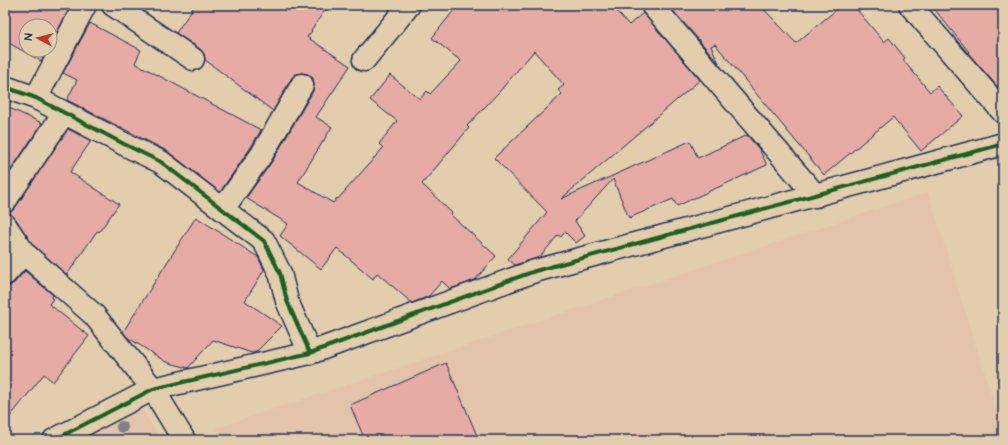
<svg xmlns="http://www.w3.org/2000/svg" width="1008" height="445" viewBox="0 0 1008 445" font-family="'Architects Daughter',sans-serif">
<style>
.built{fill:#e3c4aa}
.building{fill:#e6aba5;stroke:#1b2f5e}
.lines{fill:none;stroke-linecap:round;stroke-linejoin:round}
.minor-casing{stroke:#1b2f5e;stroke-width:25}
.minor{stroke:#e2ceac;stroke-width:22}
.cycleway-casing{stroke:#e2ceac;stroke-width:6}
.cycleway{stroke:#1b5e20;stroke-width:4}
.tree{fill:#7d8186}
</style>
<rect width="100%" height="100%" fill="#e2ceac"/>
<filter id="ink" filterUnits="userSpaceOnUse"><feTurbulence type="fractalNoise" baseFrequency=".025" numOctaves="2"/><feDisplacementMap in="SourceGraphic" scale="8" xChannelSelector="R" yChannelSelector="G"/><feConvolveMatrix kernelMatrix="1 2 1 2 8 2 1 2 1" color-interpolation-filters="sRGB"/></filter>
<g filter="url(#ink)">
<path class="built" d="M928,192L1003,432V440H223L216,428Z
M142,410L161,440H81Z"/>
<path class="building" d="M5,5H71L50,45V26H26V50H47L41,61L5,41Z
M195,5H329L311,30L312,31L307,37L350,66L316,117L332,127L298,182L333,203L337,198L338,199L383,148L379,144L397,121L370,100L390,75L420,99L427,91L430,94L461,61L432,38L458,5H611L629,25L643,13L700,80L561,199L690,141L698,158L747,135L759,149L767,165L677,206L673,199L629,218L613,179L575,221L585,236L576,243L565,232L561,237L558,235L540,257L515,265L508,259L547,212L494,158L562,94L558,90L564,85L534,51L499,92L467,126L469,128L422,184L452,213L451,215L496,256L475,280L450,289L442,281L429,296L412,303L377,273L373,279L337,248L321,269L280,236L288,224L246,198L273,160L313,91L314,85L313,78L308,74L302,73L295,74L291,79L273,111L205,60L204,54L200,49L176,33Z
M668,5H760L796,43L842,5H853L884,42L889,38L905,58L903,60L930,92L937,86L963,116L921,151L893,117L824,175L715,44L711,46L719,63Z
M931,5H1003V93L968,53L969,52Z
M90,23L141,50L135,63L261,130L251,147L220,192L167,151L67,100L77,80L63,73Z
M5,106L42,123L5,179Z
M68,129L91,141L70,172L119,204L99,232L97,231L67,275L33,245L15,218L11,214L7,213L11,212L15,208Z
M196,217L258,257L264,270L245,301L282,326L256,352L252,353L213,340L188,368L166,362L127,337L123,332Z
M25,271L53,295L51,298L53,299L49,304L89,336L53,382L44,374L5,423V286H9L14,283Z
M446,363L479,440H365L350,405Z"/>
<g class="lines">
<g class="minor-casing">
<path id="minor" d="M113,5L193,59
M652,5L816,196
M910,5L1003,112
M364,60L409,5
M5,87L36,98L124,144L161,162L264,241L280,273L287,301L310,353
M36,98L85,5
M5,201L64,113
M223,209L262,154L302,85
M5,225L24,253L94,315L153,389L184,440
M5,274L24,253
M54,440L153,389L310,353L535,271L1003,144"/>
</g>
<use href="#minor" class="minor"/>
<g class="cycleway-casing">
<path id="cycleway" d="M5,87L36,98L124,144L161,162L264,241L280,273L287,301L310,353
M54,440L153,389L310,353L535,271L1003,144"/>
</g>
<use href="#cycleway" class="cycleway"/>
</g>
<circle class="tree" cx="122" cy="427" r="6"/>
</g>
<rect width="1008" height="445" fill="none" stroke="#e2ceac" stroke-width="20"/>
<rect x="10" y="10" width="988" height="425" fill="none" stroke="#1b2f5e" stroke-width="1.5" filter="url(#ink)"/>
<g transform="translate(38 38) rotate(277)"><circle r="19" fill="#e2ceac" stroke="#928e8d"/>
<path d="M0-3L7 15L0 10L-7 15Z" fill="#c8321e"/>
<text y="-6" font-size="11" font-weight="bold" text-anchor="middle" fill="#1b2f5e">N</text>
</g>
</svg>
